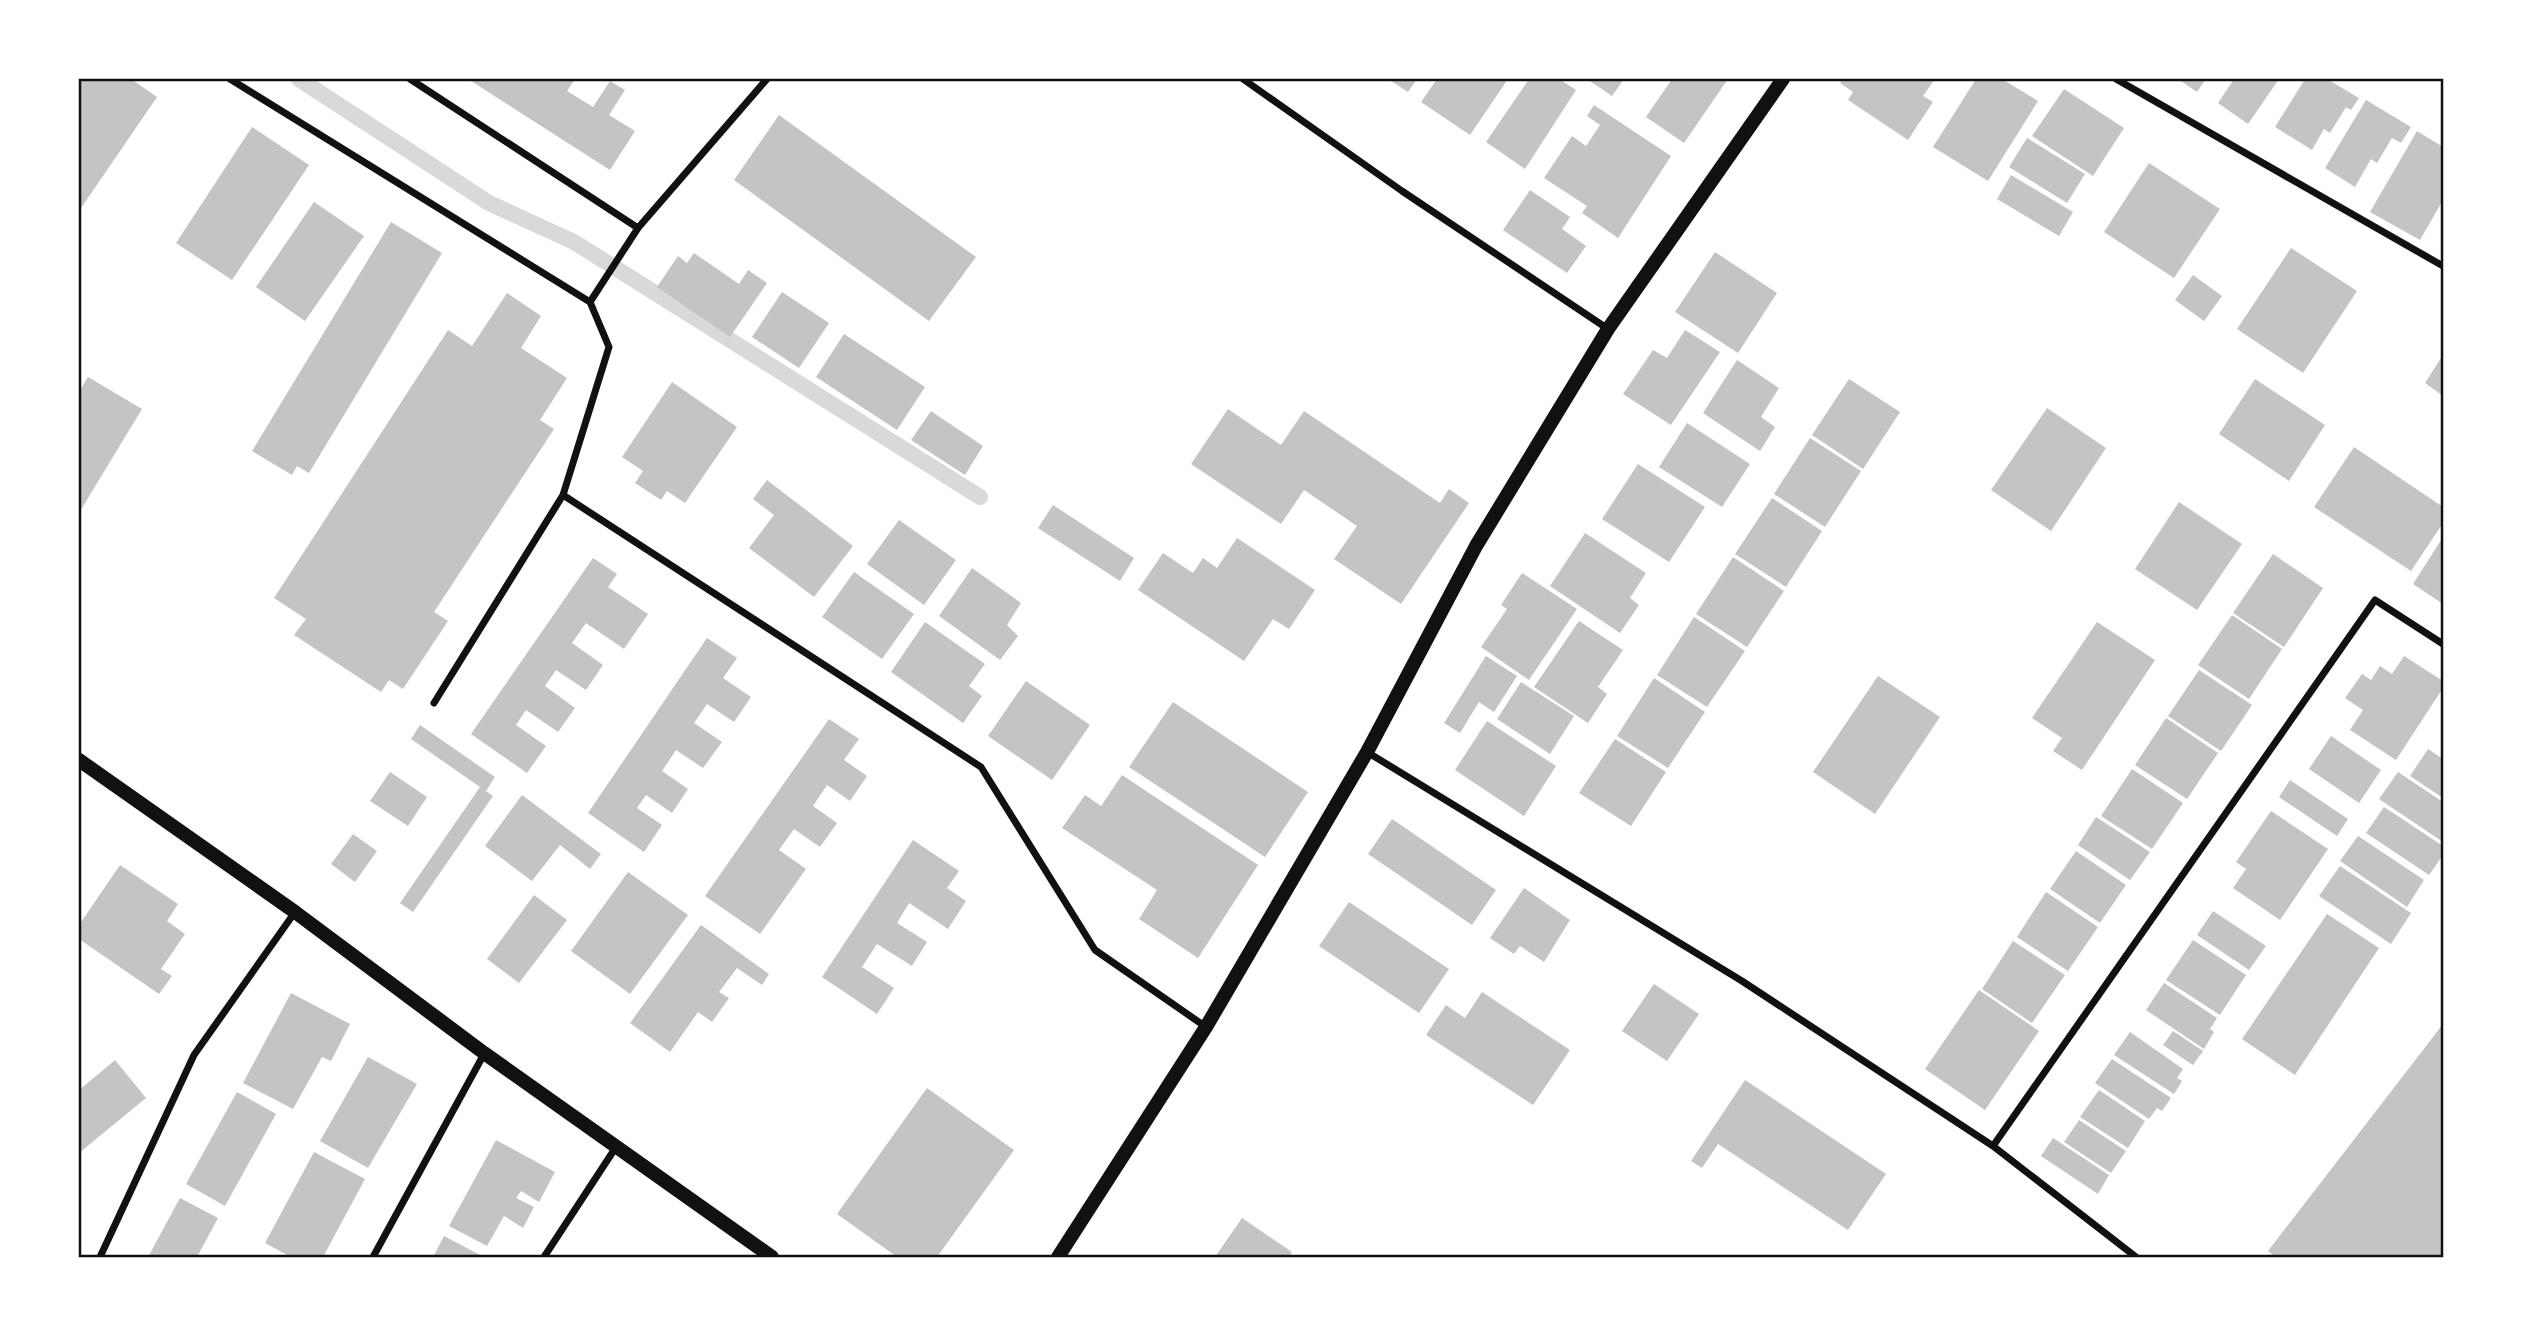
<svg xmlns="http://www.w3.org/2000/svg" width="2522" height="1336" viewBox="0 0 2522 1336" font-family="Commissioner,sans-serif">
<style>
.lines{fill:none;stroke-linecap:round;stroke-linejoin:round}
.stream{stroke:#d9d9d9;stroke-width:16}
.building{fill:#c4c4c4}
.minor{stroke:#111;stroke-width:7}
.secondary{stroke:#111;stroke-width:14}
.neatline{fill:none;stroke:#111;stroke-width:2.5}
</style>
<rect width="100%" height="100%" fill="#fff"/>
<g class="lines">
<path class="stream" d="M299,79L489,203L574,242L980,497"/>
</g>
<path class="building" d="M79,79H131L157,97L79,211Z
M468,79H545L549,81L551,79H575L567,91L593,107L610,81L625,90L609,115L635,131L610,170Z
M1388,79H1417L1408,92Z
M1437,79H1508L1470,135L1421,102Z
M1529,79H1559L1576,90L1525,169L1486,142Z
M1587,79H1624L1612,96Z
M1672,79H1728L1684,143L1646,117Z
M1843,79H1935L1923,96L1933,102L1908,140L1848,100L1853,92L1840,83Z
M1976,79H2002L2038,101L1988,181L1933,147Z
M2178,79H2206L2197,92Z
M2234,79H2279L2248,124L2218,103Z
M2305,79H2327L2359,98L2351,110L2346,107L2330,133L2324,129L2312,150L2275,127Z
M2064,89L2124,128L2093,176L2032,136Z
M2366,100L2411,127L2401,143L2392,138L2377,163L2371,159L2355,187L2325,168Z
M1594,105L1671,156L1618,238L1582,213L1587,206L1544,178L1572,136L1586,146L1600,125L1587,116Z
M779,115L976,257L929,321L734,180Z
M252,127L309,165L232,280L176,243Z
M2417,131L2443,147V200L2420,240L2370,212Z
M2027,138L2085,174L2067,203L2009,167Z
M2149,163L2220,209L2174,278L2104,232Z
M2011,175L2073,212L2059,236L1997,199Z
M1530,190L1570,217L1562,229L1586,246L1567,273L1503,230Z
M314,202L364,236L305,321L256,287Z
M391,222L442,253L309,473L297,466L292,475L252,451Z
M2291,248L2357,291L2303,373L2237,329Z
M1715,252L1777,293L1738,353L1675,312Z
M694,253L739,284L748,270L767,283L730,337L657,287L678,256L687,263Z
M2193,275L2222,296L2204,321L2175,300Z
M782,292L829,323L799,368L752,337Z
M507,293L541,316L521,348L567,378L540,420L554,429L434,612L448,621L403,689L389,680L381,692L294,635L306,619L274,598L448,330L472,346Z
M1685,330L1720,352L1671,425L1623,394L1653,350L1667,358Z
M844,334L925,387L897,430L816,377Z
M2443,355V396L2425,383Z
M1737,360L1779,388L1761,417L1775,427L1760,451L1703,413Z
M88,377L142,409L79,513V392Z
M1849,379L1900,412L1863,469L1812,435Z
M2255,379L2325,425L2289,481L2219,434Z
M672,382L737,427L685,503L667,491L661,500L635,483L643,471L622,457Z
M2047,408L2106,448L2051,531L1991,490Z
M1228,409L1281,445L1304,411L1440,503L1449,489L1469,503L1401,604L1334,559L1357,526L1304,490L1281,524L1191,464Z
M931,411L983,446L965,475L911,440Z
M1687,423L1750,464L1722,507L1659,467Z
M1810,438L1861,471L1825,527L1774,494Z
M2354,447L2443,507V523L2411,571L2314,507Z
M1638,464L1705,507L1669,562L1602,519Z
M767,480L853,546L814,597L749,548L774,515L753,499Z
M1772,498L1822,531L1786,587L1735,554Z
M2179,502L2242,544L2197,610L2135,569Z
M1053,505L1134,558L1120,581L1038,528Z
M899,520L956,560L924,605L867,564Z
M1585,533L1646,573L1630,598L1639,605L1620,633L1550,586Z
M2443,537V604L2413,584Z
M1237,538L1315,590L1289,629L1273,619L1244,661L1138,590L1163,553L1193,573L1203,558L1217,568Z
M2273,554L2323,588L2284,647L2233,613Z
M1733,557L1784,591L1747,647L1696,614Z
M593,558L617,574L608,587L648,614L624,649L586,623L572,643L603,665L586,690L556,670L545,686L575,708L558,732L526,710L516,725L546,746L527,773L471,734Z
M972,568L1021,603L1007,625L1018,636L1000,660L939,616Z
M854,572L914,614L882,659L822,617Z
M1522,573L1577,609L1529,680L1481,647L1507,609L1501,605Z
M2232,615L2282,649L2249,699L2198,665Z
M1694,617L1745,651L1707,707L1657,675Z
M1579,621L1623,650L1598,687L1607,694L1588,723L1534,687Z
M925,622L985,664L969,686L982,696L963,723L891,672Z
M2097,622L2155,660L2082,770L2053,751L2062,738L2032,718Z
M707,638L737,658L723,678L751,697L734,722L707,704L694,723L722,742L703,768L676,750L662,771L688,789L672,813L646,795L637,808L662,825L644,852L588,813Z
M1486,656L1517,676L1494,712L1479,702L1460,733L1444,723Z
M2404,656L2443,681V688L2396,760L2350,730L2363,710L2345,698L2362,674L2371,680L2380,666L2392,674Z
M2199,670L2252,705L2221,751L2168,716Z
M1878,676L1940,717L1875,814L1813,772Z
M1654,678L1705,712L1668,768L1617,736Z
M1026,681L1090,725L1052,780L988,736Z
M1521,682L1574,716L1550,754L1497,719Z
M1173,702L1308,792L1265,857L1129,767Z
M2166,718L2218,753L2187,799L2135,765Z
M829,719L859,739L844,760L867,776L850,801L827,785L813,806L837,823L820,847L794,829L779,850L806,869L760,934L705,896Z
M1487,721L1556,766L1524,816L1455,770Z
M420,725L495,777L486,791L493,796L413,912L400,903L480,787L411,739Z
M2331,736L2381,770L2359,803L2309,769Z
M1615,739L1666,772L1631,826L1579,793Z
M2428,749L2443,759V798L2410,776Z
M2132,769L2183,803L2152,849L2101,816Z
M390,772L427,797L408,826L370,801Z
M2398,772L2443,802V842L2379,799Z
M1122,775L1258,865L1198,958L1139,919L1157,890L1062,828L1085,795L1101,806Z
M2290,780L2348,819L2337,836L2279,797Z
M522,795L601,854L590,869L560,845L532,881L485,846Z
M2384,807L2443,846V855L2429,875L2366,833Z
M2271,811L2328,849L2280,920L2233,888L2246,869L2236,862Z
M2096,817L2150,852L2130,880L2078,845Z
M1392,819L1496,890L1472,925L1368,854Z
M353,834L377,851L355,882L331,864Z
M2358,836L2424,880L2407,907L2340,861Z
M913,840L959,871L947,888L966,901L948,929L909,903L897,923L927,942L912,966L877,944L862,967L894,988L877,1014L822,977Z
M2076,851L2126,885L2100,923L2050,889Z
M120,865L178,904L167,921L185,934L161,969L172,976L159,994L79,939V925Z
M2340,866L2411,913L2391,944L2319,896Z
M628,872L688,915L630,994L571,951Z
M1524,888L1570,920L1544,962L1520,946L1514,954L1490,938Z
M2046,892L2098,927L2068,971L2017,937Z
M534,895L567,920L519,983L487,959Z
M1349,902L1449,969L1419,1013L1319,946Z
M2213,911L2266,946L2249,970L2197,935Z
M2327,914L2379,948L2295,1075L2242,1039Z
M701,925L769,974L762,985L737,968L719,992L729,998L712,1022L698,1012L670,1052L630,1023Z
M2193,940L2246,975L2220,1015L2166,980Z
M2013,941L2065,975L2032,1023L1982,989Z
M2164,983L2217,1018L2210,1029L2214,1032L2204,1049L2146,1010Z
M1654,984L1699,1014L1667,1061L1622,1031Z
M1979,990L2039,1031L1985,1110L1925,1069Z
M1482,992L1570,1050L1533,1105L1426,1035L1446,1005L1465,1018Z
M291,993L350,1024L331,1061L322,1057L293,1109L243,1083Z
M2443,1024V1257H2276L2268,1251Z
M2173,1031L2203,1051L2193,1065L2163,1045Z
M2130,1032L2183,1069L2177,1078L2182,1081L2174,1094L2114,1055Z
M368,1057L417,1084L368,1168L320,1141Z
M2112,1059L2171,1098L2162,1111L2157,1108L2149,1119L2095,1083Z
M115,1060L146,1098L79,1153V1090Z
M1745,1080L1886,1174L1848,1230L1718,1144L1702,1168L1691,1161Z
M927,1088L1014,1150L937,1257H897L837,1214Z
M2099,1090L2145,1121L2128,1148L2080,1117Z
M237,1092L276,1114L225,1206L186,1184Z
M2079,1120L2126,1151L2111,1173L2064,1142Z
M2053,1138L2109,1175L2098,1194L2041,1156Z
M496,1140L555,1172L539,1202L521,1191L516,1198L534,1207L523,1228L504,1216L487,1246L449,1226Z
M314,1152L365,1179L323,1257H291L265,1243Z
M180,1198L218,1218L197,1257H148Z
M1242,1218L1292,1252L1289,1257H1215Z
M444,1236L480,1255L479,1257H433Z"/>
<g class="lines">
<path class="minor" d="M230,79L590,302
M410,79L638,228
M1243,79L1402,191L1608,329
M2116,79L2443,266
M563,495L981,767L1095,950L1206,1027
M434,703L563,495L609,347L590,302L638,228L767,79
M1367,752L1742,981L1993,1146L2136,1257
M1993,1146L2375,600L2443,644
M100,1257L194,1055L295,912
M373,1257L484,1054
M544,1257L616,1147"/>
<path class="secondary" d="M79,760L295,912L484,1053L772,1257
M1058,1257L1206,1027L1367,752L1476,546L1608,329L1783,79"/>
</g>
<rect width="2522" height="1336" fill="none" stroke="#ffffff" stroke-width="161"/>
<rect x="80" y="80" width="2362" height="1176" class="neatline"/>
</svg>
